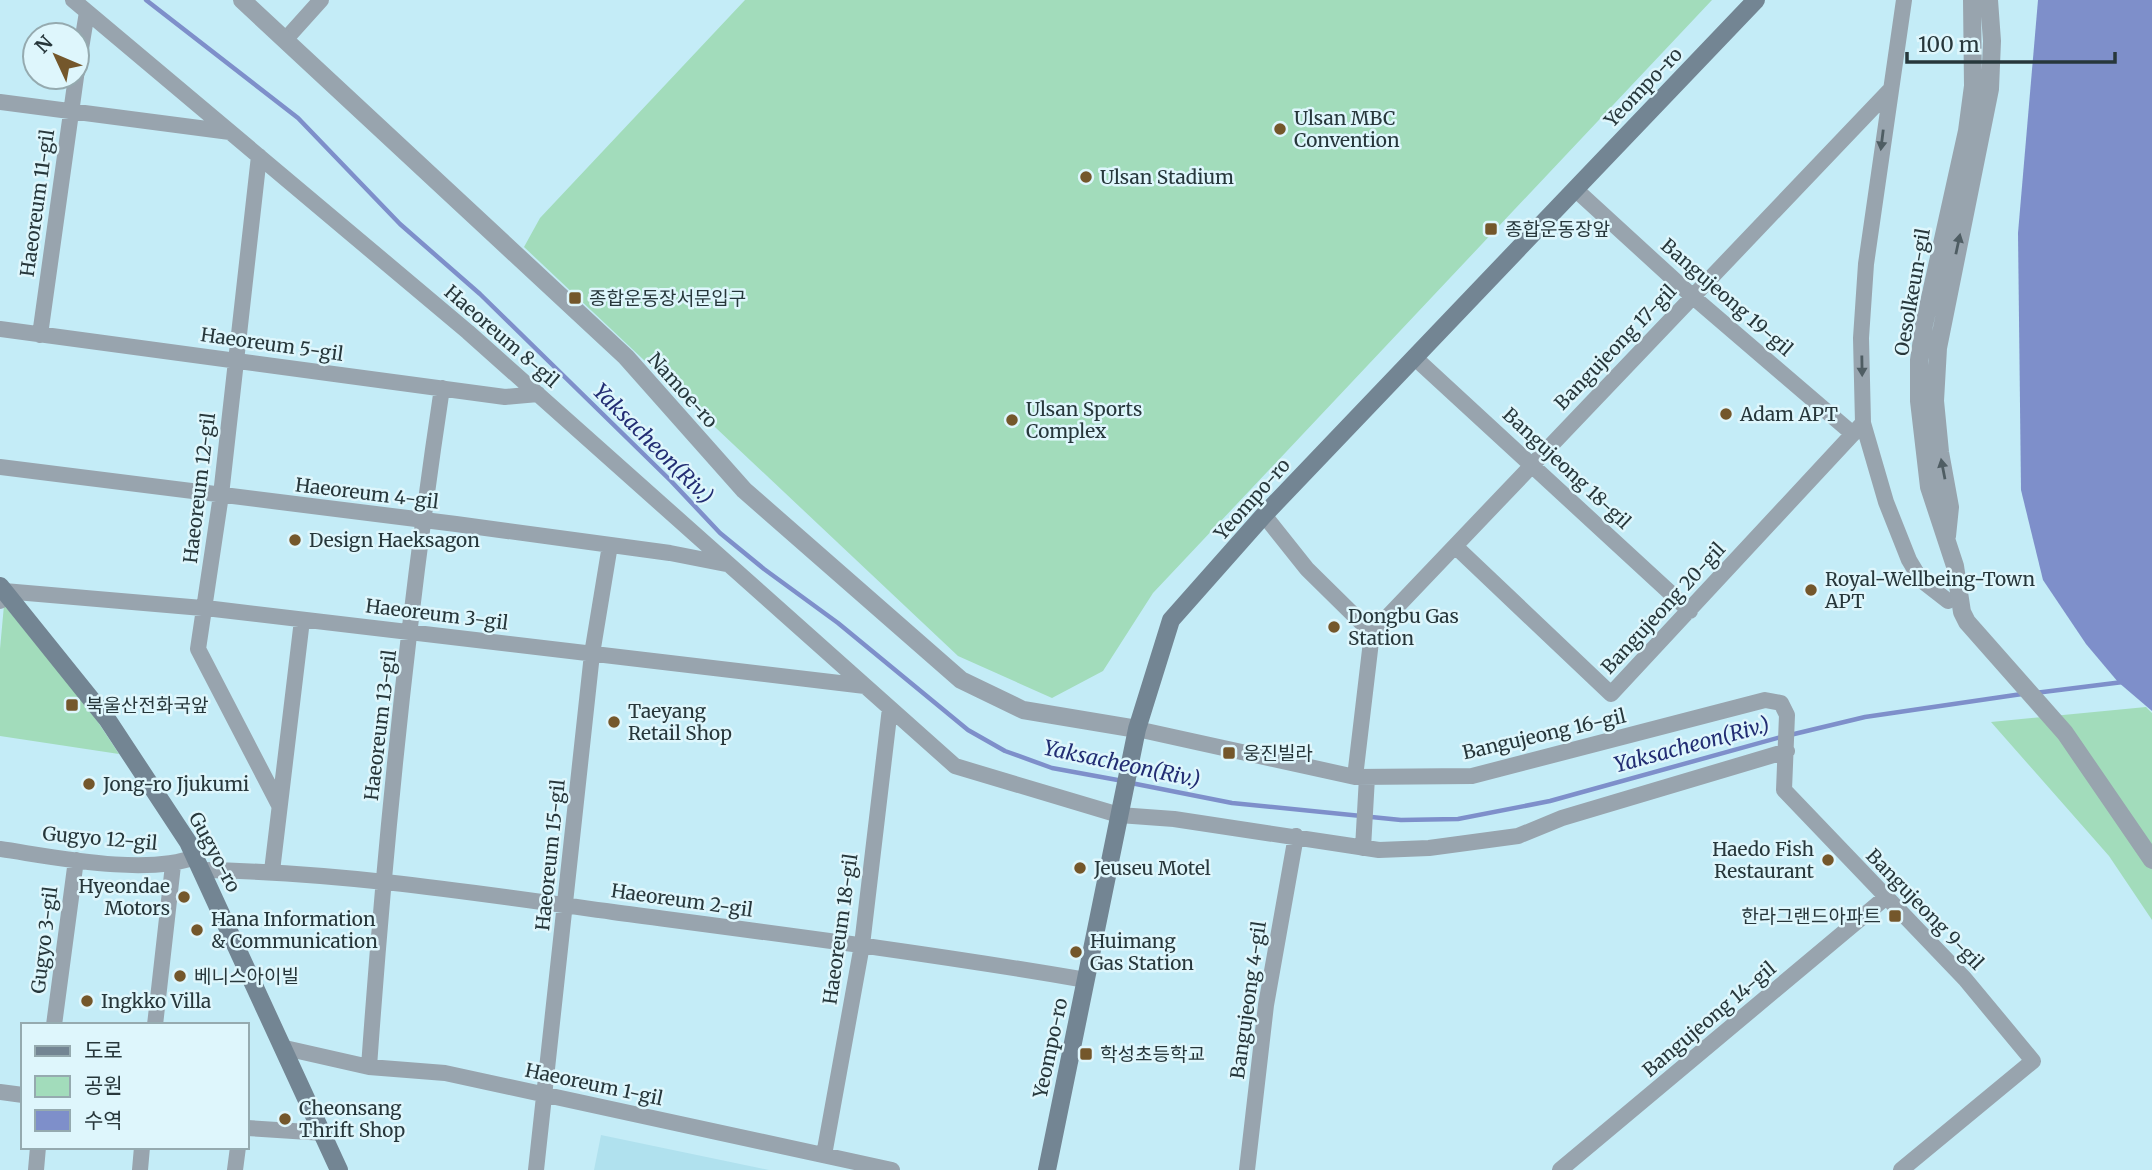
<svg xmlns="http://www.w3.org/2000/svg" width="2152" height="1170" viewBox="0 0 2152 1170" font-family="Merriweather,'Noto Sans KR',serif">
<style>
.built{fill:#b0e1ee}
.green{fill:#a2dcbb}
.water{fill:#7e8fca}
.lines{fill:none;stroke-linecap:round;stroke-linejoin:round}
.stream{stroke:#7e8fca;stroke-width:4.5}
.minor{stroke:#98a4ae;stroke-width:16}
.tertiary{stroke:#98a4ae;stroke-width:18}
.secondary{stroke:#738593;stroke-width:18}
.oneway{fill:#4f5d63}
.poi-dot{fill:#74572b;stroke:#def6fc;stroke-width:2.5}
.labels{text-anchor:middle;stroke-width:5;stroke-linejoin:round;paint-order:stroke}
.street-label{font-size:19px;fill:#27373b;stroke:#def6fc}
.poi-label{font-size:19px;fill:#27373b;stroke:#def6fc;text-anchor:start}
.water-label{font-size:21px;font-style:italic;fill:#222d73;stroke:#def6fc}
</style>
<rect width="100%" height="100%" fill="#c4ecf7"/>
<path class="built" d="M601,1135L769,1170H594Z"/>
<path class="green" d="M745,0H1712L1153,593L1103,671L1052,698L958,656L524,247L540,218Z
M4,605L92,713L119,754L0,736V649Z
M2146,707L2152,713V920L2109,856L1991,722Z"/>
<path class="water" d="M2038,0H2152V711L2118,682L2086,644L2043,580L2021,490L2018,233Z"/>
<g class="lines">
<path class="stream" d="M146,0L298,118L400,224L480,294L671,481L720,533L764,569L838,623L968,730L1005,751L1052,768L1123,781
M2035,693L2123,682
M1790,735L1865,717L2022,694
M1131,783L1232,803L1401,820L1458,819L1550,801L1781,737"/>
<path class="minor" d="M73,0L468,332L955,766L1119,815L1174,819L1379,850L1429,848L1518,836L1562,818L1787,751
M1904,0L1866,264L1861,338L1863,423L1886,502L1909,560L1921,580L1948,601
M285,40L321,0
M77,73L87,12
M0,102L230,132
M259,156L221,495L198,649L279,805
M1575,189L1692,296L1853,434
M0,329L505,397L538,394
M40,335L76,77
M1414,357L1690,611
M0,467L456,524L670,553L726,564
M1264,515L1307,569L1372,633L1355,777
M1455,546L1611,694L1863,423
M0,601L4,591L214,609L865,686
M1372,633L1889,91
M1137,729L1355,777L1472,776L1765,700L1781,703L1787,715L1784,790L1965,979L2033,1061L1901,1170
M1363,848L1367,777
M0,849C55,857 145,876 195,857
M202,870C341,872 477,893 613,912C771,933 929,953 1086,980
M272,871L302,620
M54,1025L76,860
M155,1025L173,865
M285,1048L369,1067L445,1073L892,1170
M369,1067C385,840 408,613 442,388
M0,1092L23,1095
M247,1128L324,1133
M824,1155L862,945L890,708
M36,1170L38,1147
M140,1170L142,1147
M235,1170L238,1147
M536,1170L592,654L610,545
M1247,1170L1266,1005L1296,836
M1560,1170L1885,898"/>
<path class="tertiary" d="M242,0L626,357L744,490L961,680L1023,710L1137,729
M1972,0L1973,86L1967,131L1924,325L1919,360V401L1929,487L1955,566L1962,612L1967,622L2065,733L2152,860
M1947,536L1950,507L1940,452L1935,401L1938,348L1990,89L1992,41L1989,0"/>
<path class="secondary" d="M0,586L107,719L188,842L339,1170
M1047,1170L1137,729L1171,620L1264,515L1756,0"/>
</g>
<defs><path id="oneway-solid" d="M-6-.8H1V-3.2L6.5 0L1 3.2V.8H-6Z" transform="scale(1.75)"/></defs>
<g class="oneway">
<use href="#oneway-solid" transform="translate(1882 140) rotate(97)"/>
<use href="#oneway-solid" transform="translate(1958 244) rotate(-78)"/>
<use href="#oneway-solid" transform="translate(1862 366) rotate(89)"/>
<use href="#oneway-solid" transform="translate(1943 469) rotate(-101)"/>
</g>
<g class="poi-dot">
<circle cx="1280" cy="129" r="7"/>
<circle cx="1086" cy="177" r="7"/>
<rect x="1484" y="222" width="14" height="14" rx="3.5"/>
<rect x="568" y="291" width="14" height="14" rx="3.5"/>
<circle cx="1726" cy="414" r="7"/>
<circle cx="1012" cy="420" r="7"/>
<circle cx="295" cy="540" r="7"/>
<circle cx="1811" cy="590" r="7"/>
<circle cx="1334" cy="627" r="7"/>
<rect x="65" y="698" width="14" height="14" rx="3.5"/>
<circle cx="614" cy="722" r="7"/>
<rect x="1222" y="746" width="14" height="14" rx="3.5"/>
<circle cx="89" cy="784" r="7"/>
<circle cx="1828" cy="860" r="7"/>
<circle cx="1080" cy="868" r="7"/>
<circle cx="184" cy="897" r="7"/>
<rect x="1888" y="909" width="14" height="14" rx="3.5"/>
<circle cx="197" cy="930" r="7"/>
<circle cx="1076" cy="952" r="7"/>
<circle cx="180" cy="976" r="7"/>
<circle cx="87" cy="1001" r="7"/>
<rect x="1079" y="1047" width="14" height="14" rx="3.5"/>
<circle cx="285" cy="1119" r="7"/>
</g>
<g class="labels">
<g class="street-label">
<text transform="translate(1643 87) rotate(-46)" y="7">Yeompo-ro</text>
<text transform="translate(37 203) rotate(-82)" y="7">Haeoreum 11-gil</text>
<text transform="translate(1912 292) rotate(-80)" y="7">Oesolkeun-gil</text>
<text transform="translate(1727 297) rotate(41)" y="7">Bangujeong 19-gil</text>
<text transform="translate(502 336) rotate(41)" y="7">Haeoreum 8-gil</text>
<text transform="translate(272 344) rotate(8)" y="7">Haeoreum 5-gil</text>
<text transform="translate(1615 347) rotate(-46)" y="7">Bangujeong 17-gil</text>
<text transform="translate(683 390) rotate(48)" y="7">Namoe-ro</text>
<text transform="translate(1567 468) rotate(43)" y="7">Bangujeong 18-gil</text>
<text transform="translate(199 488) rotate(-83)" y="7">Haeoreum 12-gil</text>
<text transform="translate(367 493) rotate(7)" y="7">Haeoreum 4-gil</text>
<text transform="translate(1252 499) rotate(-48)" y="7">Yeompo-ro</text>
<text transform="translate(1663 608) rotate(-47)" y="7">Bangujeong 20-gil</text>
<text transform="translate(437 614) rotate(7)" y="7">Haeoreum 3-gil</text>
<text transform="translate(380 725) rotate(-83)" y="7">Haeoreum 13-gil</text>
<text transform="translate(1544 734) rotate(-13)" y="7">Bangujeong 16-gil</text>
<text transform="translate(100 838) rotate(5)" y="7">Gugyo 12-gil</text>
<text transform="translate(215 852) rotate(62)" y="7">Gugyo-ro</text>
<text transform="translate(550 855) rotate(-84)" y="7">Haeoreum 15-gil</text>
<text transform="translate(682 900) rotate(8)" y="7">Haeoreum 2-gil</text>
<text transform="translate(1925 909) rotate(46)" y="7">Bangujeong 9-gil</text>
<text transform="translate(840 929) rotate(-82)" y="7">Haeoreum 18-gil</text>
<text transform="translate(44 940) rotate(-83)" y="7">Gugyo 3-gil</text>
<text transform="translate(1248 1000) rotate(-82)" y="7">Bangujeong 4-gil</text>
<text transform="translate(1709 1019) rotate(-40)" y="7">Bangujeong 14-gil</text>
<text transform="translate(1050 1048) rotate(-78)" y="7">Yeompo-ro</text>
<text transform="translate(594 1084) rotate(12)" y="7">Haeoreum 1-gil</text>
</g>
<g class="poi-label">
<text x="1294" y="125">Ulsan MBC<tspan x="1294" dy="22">Convention</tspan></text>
<text x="1100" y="184">Ulsan Stadium</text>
<text x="1505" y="236">종합운동장앞</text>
<text x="589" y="305">종합운동장서문입구</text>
<text x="1026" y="416">Ulsan Sports<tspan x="1026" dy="22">Complex</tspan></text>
<text x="1740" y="421">Adam APT</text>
<text x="309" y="547">Design Haeksagon</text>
<text x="1825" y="586">Royal-Wellbeing-Town<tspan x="1825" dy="22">APT</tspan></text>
<text x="1348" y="623">Dongbu Gas<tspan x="1348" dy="22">Station</tspan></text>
<text x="86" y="712">북울산전화국앞</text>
<text x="628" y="718">Taeyang<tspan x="628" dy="22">Retail Shop</tspan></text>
<text x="1243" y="760">웅진빌라</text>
<text x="103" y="791">Jong-ro Jjukumi</text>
<text x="1814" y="856" text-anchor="end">Haedo Fish<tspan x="1814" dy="22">Restaurant</tspan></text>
<text x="1094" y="875">Jeuseu Motel</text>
<text x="170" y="893" text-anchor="end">Hyeondae<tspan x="170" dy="22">Motors</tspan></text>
<text x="1881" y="923" text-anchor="end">한라그랜드아파트</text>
<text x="211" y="926">Hana Information<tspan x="211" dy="22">&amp; Communication</tspan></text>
<text x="1090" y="948">Huimang<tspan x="1090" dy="22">Gas Station</tspan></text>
<text x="194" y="983">베니스아이빌</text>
<text x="101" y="1008">Ingkko Villa</text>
<text x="1100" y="1061">학성초등학교</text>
<text x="299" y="1115">Cheonsang<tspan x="299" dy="22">Thrift Shop</tspan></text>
</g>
<g class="water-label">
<text transform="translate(653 444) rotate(45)" y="7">Yaksacheon(Riv.)</text>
<text transform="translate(1692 745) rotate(-15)" y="7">Yaksacheon(Riv.)</text>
<text transform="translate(1122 764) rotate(12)" y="7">Yaksacheon(Riv.)</text>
</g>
</g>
<rect x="21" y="1023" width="228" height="126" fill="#def6fc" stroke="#95aaaf" stroke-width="2"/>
<rect x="35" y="1046" width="35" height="10" fill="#738593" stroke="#95aaaf" stroke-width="2"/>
<text x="84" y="1058" font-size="21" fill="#27373b">도로</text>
<rect x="35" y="1076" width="35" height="21" fill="#a2dcbb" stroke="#95aaaf" stroke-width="2"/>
<text x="84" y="1093" font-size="21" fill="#27373b">공원</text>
<rect x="35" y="1110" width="35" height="21" fill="#7e8fca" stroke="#95aaaf" stroke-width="2"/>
<text x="84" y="1128" font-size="21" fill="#27373b">수역</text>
<g transform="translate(56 56) rotate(314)"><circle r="33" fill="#def6fc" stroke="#95aaaf" stroke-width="2"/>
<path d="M0-5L12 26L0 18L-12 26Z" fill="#74572b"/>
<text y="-10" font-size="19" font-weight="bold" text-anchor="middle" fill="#27373b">N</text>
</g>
<path d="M1907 52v10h208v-10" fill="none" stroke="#27373b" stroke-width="3.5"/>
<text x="1918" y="52" font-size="21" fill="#27373b" stroke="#def6fc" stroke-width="5" paint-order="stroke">100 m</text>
</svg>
